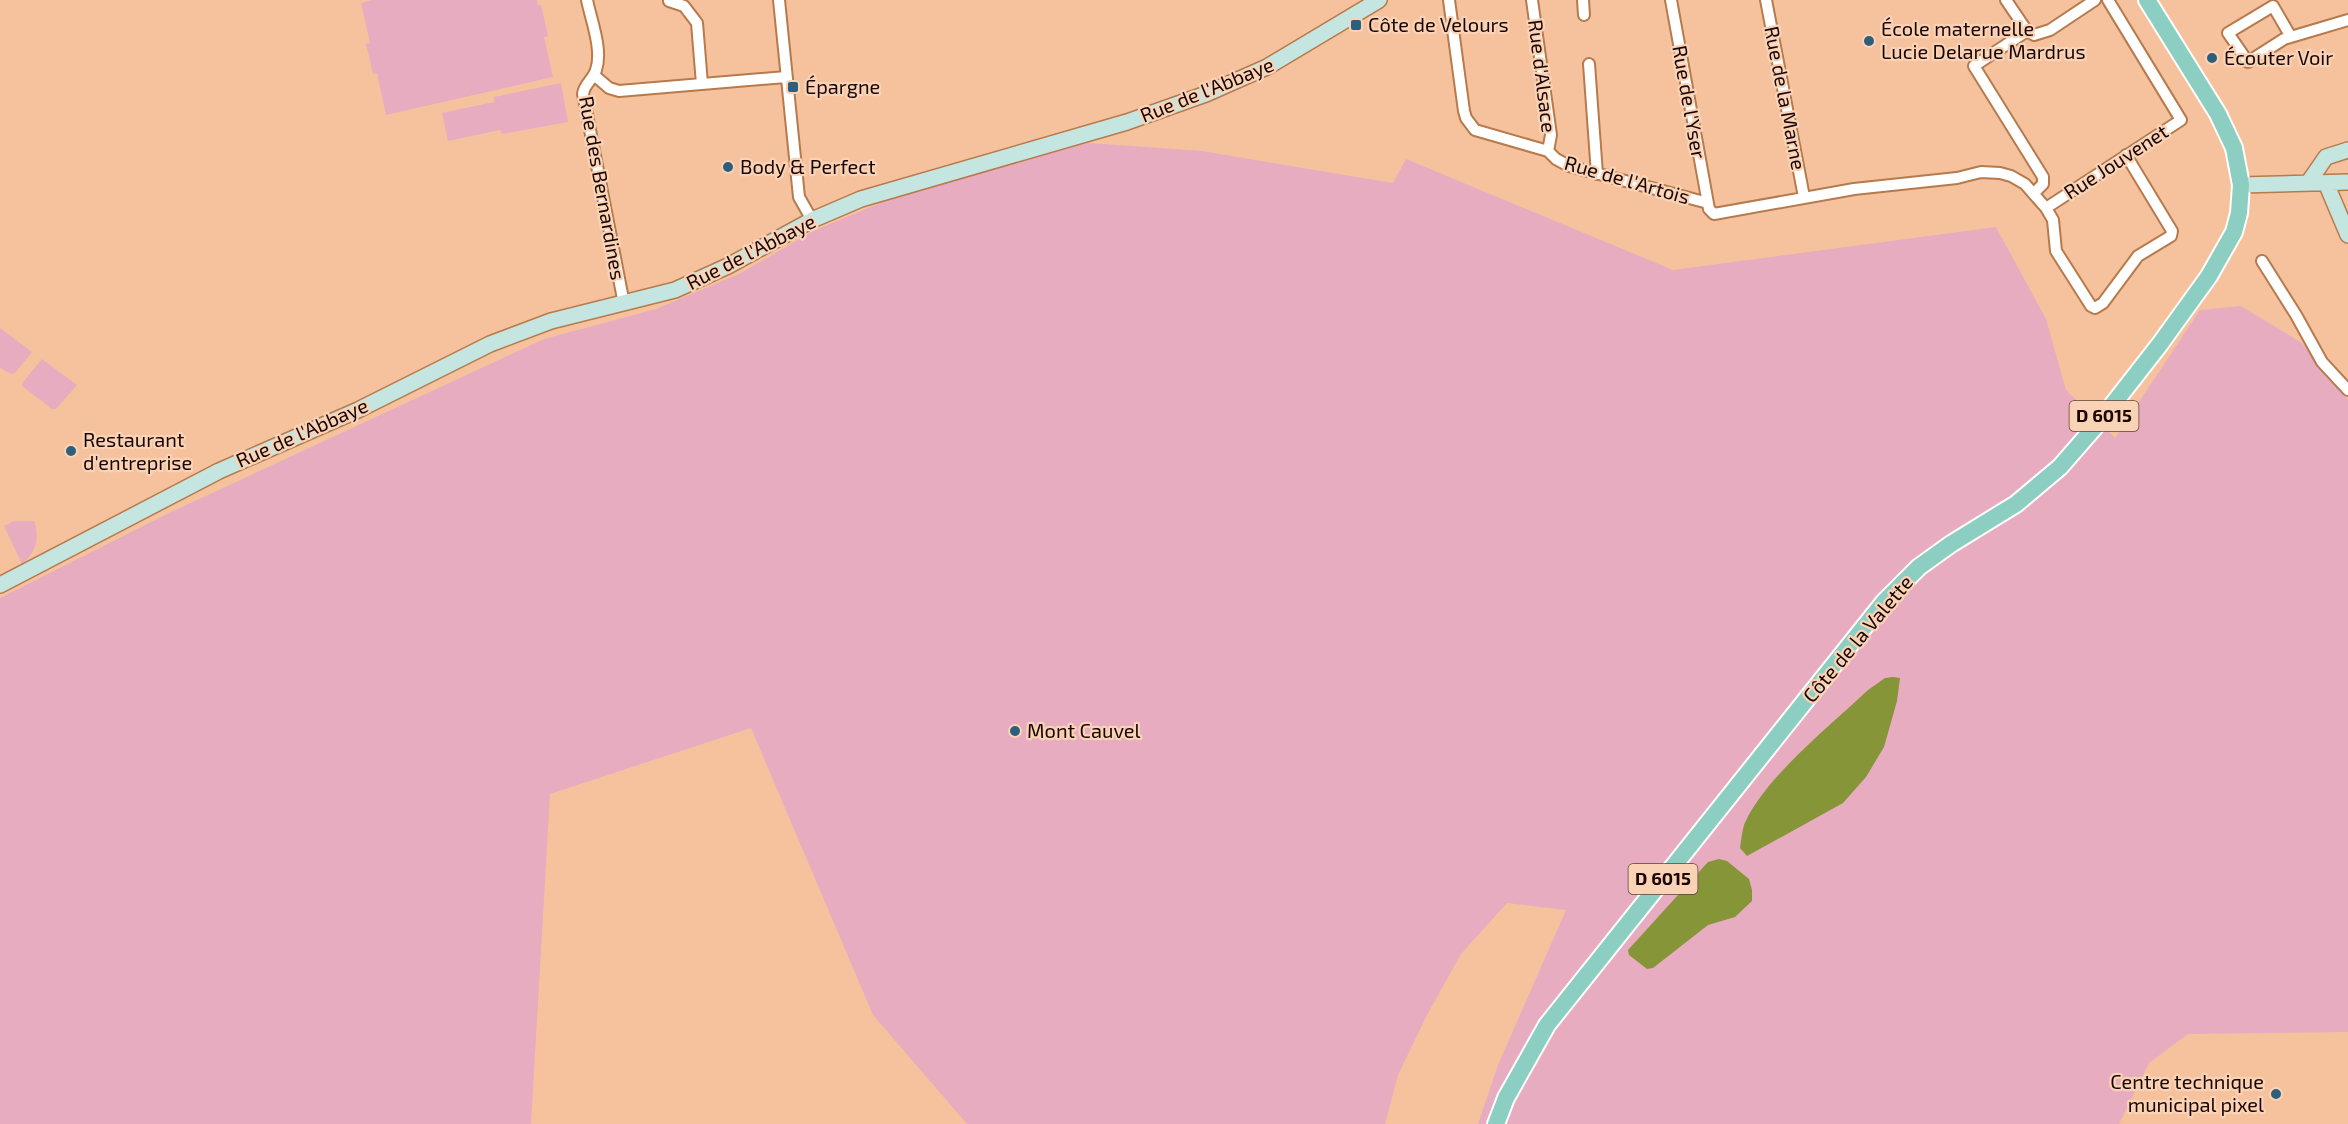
<svg xmlns="http://www.w3.org/2000/svg" width="2348" height="1124" viewBox="0 0 2348 1124" font-family="'Exo 2',sans-serif">
<style>
.green{fill:#e7acc0}
.water{fill:#869538}
.lines{fill:none;stroke-linecap:round;stroke-linejoin:round}
.street-casing{stroke:#b67a4c;stroke-width:14}
.secondary-casing{stroke:#b67a4c;stroke-width:18}
.primary-casing{stroke:#fff;stroke-width:20}
.street{stroke:#fff;stroke-width:10}
.secondary{stroke:#c5e6e0;stroke-width:15}
.primary{stroke:#8ccec1;stroke-width:16}
.poi-dot{fill:#2d5f7d;stroke:#fad3b7;stroke-width:2}
.labels{text-anchor:middle;stroke-width:4.5;stroke-linejoin:round;paint-order:stroke}
.shield{fill:#fad3b7;stroke:#5d4437;stroke-width:1.5}
.shield-label{font-size:18px;font-weight:bold;fill:#1a0600}
.poi-label{font-size:20px;fill:#1a0600;stroke:#fad3b7;text-anchor:start}
.street-label{font-size:20px;fill:#1a0600;stroke:#fad3b7}
</style>
<rect width="100%" height="100%" fill="#f6c29d"/>
<path class="green" d="M373,0H537L538,5H541L548,36L544,37L553,77L386,115L377,73L373,74L366,44L370,43L361,3Z
M561,83L568,122L502,134L500,130L448,141L442,113L494,102V97Z
M1034,139L1202,151L1393,183L1406,159L1673,270L1996,227L2046,319L2066,390L2115,438L2200,310L2241,306L2302,343L2348,400V1032L2188,1034L2149,1063L2119,1124H1478L1498,1065L1566,910L1507,903L1461,954L1427,1015L1398,1075L1385,1124H967L873,1015L751,728L550,794L531,1124H0V598L169,513L544,339L656,309L741,273L813,231Z
M0,328L32,352L15,373L11,374L0,368Z
M42,359L77,385L56,409H52L22,386L23,382Z
M14,521H34C40,539 36,552 22,564L4,526Z"/>
<path class="water" d="M1893,677L1900,678L1897,701L1884,747L1866,777L1843,803L1747,856L1740,848C1741,841 1742,832 1744,825C1763,779 1831,725 1868,690L1885,678Z
M1719,859L1727,861L1749,879L1752,890V901L1735,917L1708,925L1653,968L1647,969L1629,955L1628,950L1708,862Z"/>
<g class="lines">
<g class="street-casing">
<path id="street" d="M587,0C591,20 603,50 596,70C593,80 584,84 583,94L624,304
M779,0L799,197L812,220
M1449,0L1464,111L1466,118L1475,130L1548,151L1556,159L1569,166L1708,203
M1532,0L1551,135L1548,151
M1583,0L1584,15
M1671,0L1709,209L1714,214L1854,189L1957,178L1981,172L2000,173L2011,176L2025,184L2046,208L2053,220L2056,251L2091,306L2095,308L2103,303L2138,256L2171,236L2172,231L2126,155
M1766,0L1804,197
M2006,0L2027,31L2034,35L2050,30L2095,0
M669,1L684,6L697,23L702,84
M2027,31L1974,66L2043,177V184L2034,193
M2291,37L2273,6L2228,33L2248,62L2284,39L2348,20
M1589,64L1597,174
M594,75L609,88L619,91L786,77
M2046,208L2181,120L2108,0
M2262,261L2296,315L2322,362L2348,390"/>
</g>
<g class="secondary-casing">
<path id="secondary" d="M2308,183L2326,157L2348,150
M2326,183L2348,235
M2241,185L2348,182
M0,585L219,471L358,410L490,344L551,321L675,290L728,266L812,220L861,199L1127,122L1206,94L1267,67L1379,0"/>
</g>
<g class="primary-casing">
<path id="primary" d="M1496,1124L1506,1098L1547,1025L1884,602L1919,567L1951,544L2016,504L2060,467L2100,421L2160,344L2209,276L2234,232L2239,213L2241,185L2234,148L2218,114L2147,0"/>
</g>
<use href="#street" class="street"/>
<use href="#secondary" class="secondary"/>
<use href="#primary" class="primary"/>
</g>
<g class="poi-dot">
<rect x="1350" y="19" width="12" height="12" rx="3"/>
<circle cx="1869" cy="41" r="6"/>
<circle cx="2212" cy="58" r="6"/>
<rect x="787" y="81" width="12" height="12" rx="3"/>
<circle cx="728" cy="167" r="6"/>
<circle cx="71" cy="451" r="6"/>
<circle cx="1015" cy="731" r="6"/>
<circle cx="2276" cy="1094" r="6"/>
</g>
<g class="labels">
<g class="shield">
<rect x="2069.5" y="401" width="69" height="30" rx="4.5"/>
<rect x="1628.5" y="864" width="69" height="30" rx="4.5"/>
</g>
<g class="shield-label">
<text x="2104" y="422">D 6015</text>
<text x="1663" y="885">D 6015</text>
</g>
<g class="poi-label">
<text x="1368" y="32">Côte de Velours</text>
<text x="1881" y="36">École maternelle<tspan x="1881" dy="23">Lucie Delarue Mardrus</tspan></text>
<text x="2224" y="65">Écouter Voir</text>
<text x="805" y="94">Épargne</text>
<text x="740" y="174">Body &amp; Perfect</text>
<text x="83" y="447">Restaurant<tspan x="83" dy="23">d'entreprise</tspan></text>
<text x="1027" y="738">Mont Cauvel</text>
<text x="2264" y="1089" text-anchor="end">Centre technique<tspan x="2264" dy="23">municipal pixel</tspan></text>
</g>
<g class="street-label">
<text transform="translate(1542 76) rotate(83)" y="7">Rue d'Alsace</text>
<text transform="translate(1207 90) rotate(-22)" y="7">Rue de l'Abbaye</text>
<text transform="translate(1785 98) rotate(79)" y="7">Rue de la Marne</text>
<text transform="translate(1689 102) rotate(80)" y="7">Rue de l'Yser</text>
<text transform="translate(2116 162) rotate(-33)" y="7">Rue Jouvenet</text>
<text transform="translate(1627 180) rotate(16)" y="7">Rue de l'Artois</text>
<text transform="translate(602 188) rotate(80)" y="7">Rue des Bernardines</text>
<text transform="translate(751 252) rotate(-27)" y="7">Rue de l'Abbaye</text>
<text transform="translate(302 433) rotate(-24)" y="7">Rue de l'Abbaye</text>
<text transform="translate(1858 639) rotate(-50)" y="7">Côte de la Valette</text>
</g>
</g>
</svg>
